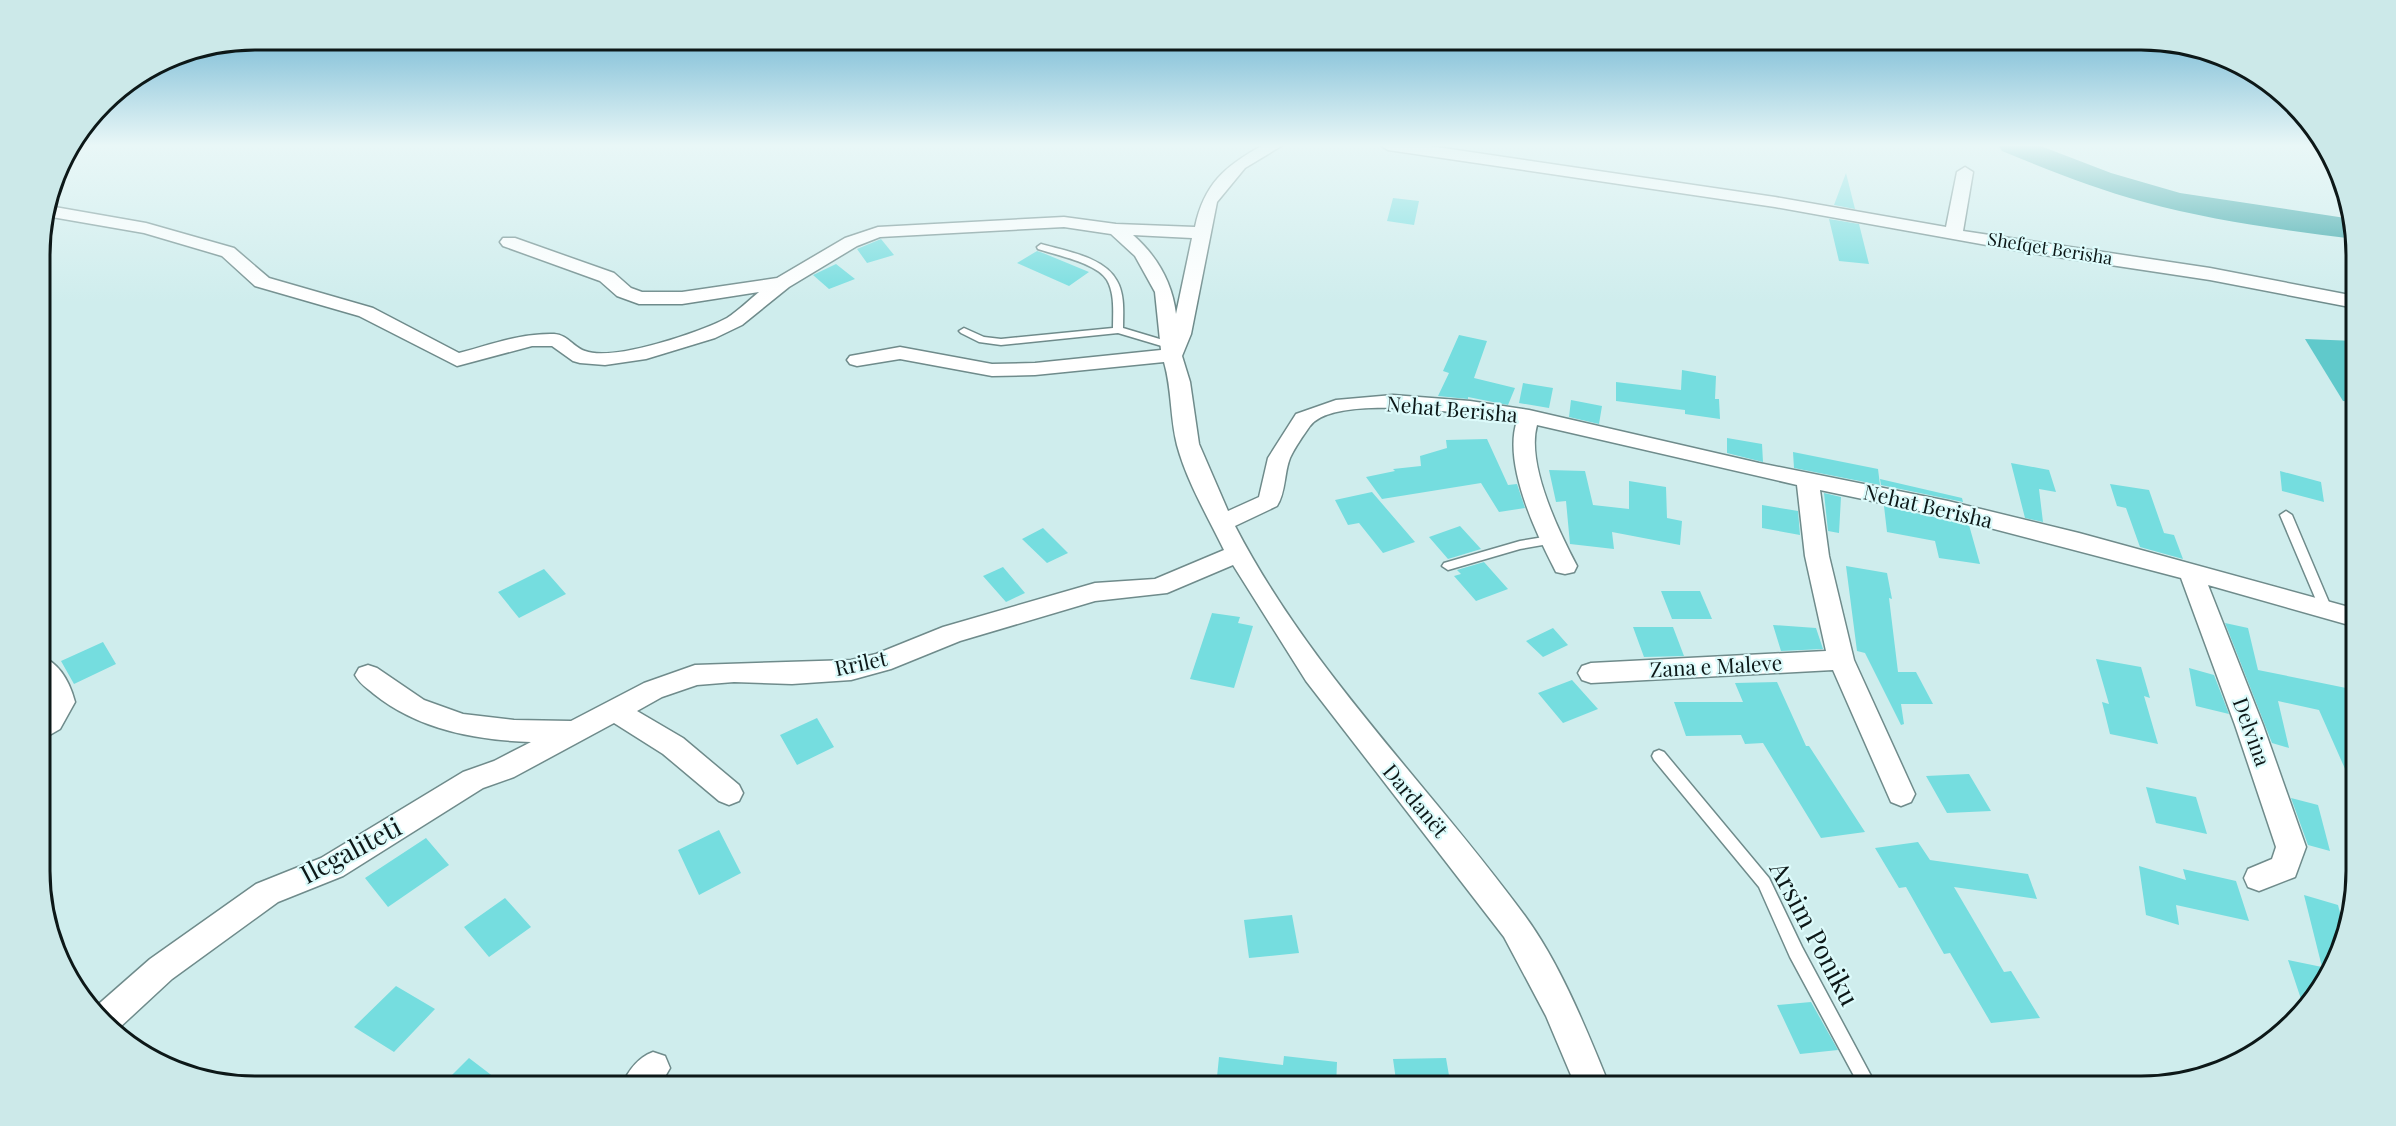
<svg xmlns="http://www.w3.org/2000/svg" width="2396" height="1126" viewBox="0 0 2396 1126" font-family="'Playfair Display',serif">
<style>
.forest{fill:#60c9cb}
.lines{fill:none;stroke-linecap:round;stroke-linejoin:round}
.river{fill:#32a2a4;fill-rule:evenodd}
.building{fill:#75dddf}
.lane-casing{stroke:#6f8b8b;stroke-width:3}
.street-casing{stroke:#6f8b8b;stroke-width:3}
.lane{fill:#fff;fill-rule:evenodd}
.street{fill:#fff;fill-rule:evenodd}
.labels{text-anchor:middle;stroke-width:4.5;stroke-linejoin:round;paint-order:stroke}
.far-street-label{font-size:18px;fill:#0d1818;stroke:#ddfbfb}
.street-label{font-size:21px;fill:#0d1818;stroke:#ddfbfb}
.near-street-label{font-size:26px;fill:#0d1818;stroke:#ddfbfb}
.rim{fill:none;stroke:#0d1818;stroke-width:3}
</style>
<rect width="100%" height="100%" fill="#cfeded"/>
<path class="forest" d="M2305,339L2356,341V402L2343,401Z"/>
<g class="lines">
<path class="river" d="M1998,145H2038L2111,173L2180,193L2352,219L2355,239C2284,230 2213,221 2144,202C2095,189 2048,170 2002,151Z"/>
</g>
<path class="building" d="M1846,173L1855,209L1834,205Z
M1393,198L1419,201L1414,225L1387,221Z
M1829,219L1859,224L1869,264L1839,261Z
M881,239L894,255L867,263L857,249Z
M1037,251L1043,253L1089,272L1069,286L1017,263Z
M836,264L855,279L829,289L813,275Z
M1459,335L1487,341L1474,378L1515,388L1508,405L1468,397V399L1438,396L1449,373L1443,371Z
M1682,370L1716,376L1715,399H1719L1720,419L1685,414V410L1616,401V382L1681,390Z
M1523,383L1553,388L1549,408L1519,403Z
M1571,400L1602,406L1599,424L1569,417Z
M1727,438L1762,444L1763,462L1727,453Z
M1487,439L1508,485L1517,484L1525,508L1499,512L1481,483L1382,499L1366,477L1395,471L1393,469L1421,466L1420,456L1447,448L1446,440Z
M1793,452L1878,469L1880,485L1794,468Z
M2011,463L2049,470L2056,492L2039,489L2043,522L2025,518Z
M1549,470L1585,471L1593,505L1629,509V481L1666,487L1667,518L1682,521L1680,545L1612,532L1614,549L1570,544L1566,501L1556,502Z
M2280,471L2321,482L2324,502L2282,491Z
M1880,479L1962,498L1963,502L1881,485Z
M2110,484L2149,490L2164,533L2174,535L2183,559L2140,547L2126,508L2117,506Z
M1372,492L1415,542L1383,553L1359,523L1348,525L1335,500Z
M1824,493L1841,497L1839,533L1828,531Z
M1762,505L1798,511L1800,535L1762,528Z
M1884,506L1969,525L1980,564L1939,558L1935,541L1887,532Z
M1460,526L1481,549L1448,559L1429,537Z
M1043,528L1068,553L1047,563L1022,539Z
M1484,562L1508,589L1476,601L1454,576L1461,574L1457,570Z
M1846,566L1887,573L1892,599L1889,598L1898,672H1916L1933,704H1901L1904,724L1901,725L1865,653L1857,651Z
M1003,567L1025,593L1006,602L983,576Z
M544,569L566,594L519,618L498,592Z
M1661,591H1700L1712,619H1672Z
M1212,613L1240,617L1238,623L1253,626L1234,688L1190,679Z
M2225,623L2248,628L2258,670L2356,690L2357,796L2319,710L2278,701L2289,748L2272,743Z
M1773,625L1816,628L1823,649L1781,651Z
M1633,627H1673L1684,656L1644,657Z
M1553,628L1568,645L1543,657L1526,641Z
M103,642L116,664L74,684L61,661Z
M2096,659L2141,667L2150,698L2144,696L2158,744L2110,734L2102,702L2109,704Z
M2189,668L2214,675L2229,714L2196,706Z
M1572,680L1598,709L1563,723L1538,693Z
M1777,682L1806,746H1809L1865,832L1821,838L1763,743L1745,744L1741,735L1686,736L1674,702H1743L1735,683Z
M817,718L834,747L797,765L780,735Z
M1969,774L1991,811L1947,813L1926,776Z
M2146,787L2196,797L2207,834L2156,823Z
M2291,798L2318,805L2330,851L2308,845Z
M719,830L741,873L699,895L678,850Z
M426,838L449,865L388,907L365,878Z
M1918,842L1930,860L2028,874L2037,899L1954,887L2004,972L2011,971L2040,1018L1991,1023L1950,953L1944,954L1906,887L1899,888L1875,848Z
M2139,866L2186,880L2183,869L2236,881L2249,921L2176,905L2179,925L2146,915Z
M2304,895L2338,905L2345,932L2340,954L2305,1011L2288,960L2322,967Z
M505,898L531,927L489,957L464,927Z
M1292,915L1299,953L1249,958L1244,920Z
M396,986L435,1009L394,1052L354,1027Z
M1811,1002L1838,1050L1800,1054L1777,1005Z
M1284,1056L1337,1062L1336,1087H1216L1219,1057L1283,1065Z
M469,1058L507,1087H440Z
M1446,1058L1451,1087H1397L1393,1059Z"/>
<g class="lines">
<g class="lane-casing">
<path id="lane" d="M1041,244C1065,251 1105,257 1117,281C1125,295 1123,313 1123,328L1173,343V347H1165L1118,333L1001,345L979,342L961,333L959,331L964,328L984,337L1001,339L1113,328C1113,312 1115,294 1107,280C1097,263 1056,255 1038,249L1037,247Z
M2286,511L2292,515L2331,607L2329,610H2321L2319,607L2280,515Z
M1550,536L1554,537L1556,540L1554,543L1520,549L1448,570L1442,566L1444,563L1520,541Z
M1659,750L1664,752L1769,878L1802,947L1877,1087H1860L1790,957L1759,887L1654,760L1652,756L1654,752Z"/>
</g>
<g class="street-casing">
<path id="street" d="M1263,145H1283L1245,168L1217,202L1191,334L1182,356L1190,382L1199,444L1228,511L1259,497L1268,458L1296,414L1336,400L1393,395L1470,401L1529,410L1759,463L1948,501L2079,533L2356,609V627L2208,585L2263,725L2306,847L2295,877L2259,891L2248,887L2244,878L2248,869L2272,859L2276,847L2235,725L2181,578L1948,517L1820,490L1829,556L1854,660L1915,794L1911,802L1901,806L1891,802L1833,670L1591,683L1582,680L1578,673L1582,666L1591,663L1826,651L1805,556L1797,485L1537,425C1526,464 1559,532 1577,566L1574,572L1565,574L1556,572L1553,566C1534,529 1503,462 1517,421C1479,415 1335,392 1310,426C1303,436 1295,447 1290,458C1284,473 1286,492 1277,506L1235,526C1310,671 1429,785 1525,916C1561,965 1587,1031 1610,1087H1576L1546,1016L1504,937L1306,681L1233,565L1167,593L1095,601L960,641L891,669L851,680L792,684L734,682L697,685L662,697L637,711L683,738L739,785L743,793L739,801L729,805L719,801L663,754L614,723L514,777L483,788L343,876L278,902L172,979L118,1029L93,1009L150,959L256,884L321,858L463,772L494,761L531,742C476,740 419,730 374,694C367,688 360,684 355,675L359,668L368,665L377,668L424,700L463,714L514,720L571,721L644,683L695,665L851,660L876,654L943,627L1095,583L1155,579L1224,550C1208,517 1187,482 1177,445C1170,418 1172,389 1164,362L1035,375L992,376L900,359L857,366L850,364L847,360L850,356L900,347L992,364L1035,363L1161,350L1155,292L1135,256L1111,234L1064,227L880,237L857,246L789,287L742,325L715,338L646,359L605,365L580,363L573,361L552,346H532L457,366L359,316L255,286L222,256L144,233L46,216L49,206L146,223L234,248L269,278L373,308L459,353C490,345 521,333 554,334C568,335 573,347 585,351C613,362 701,332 727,318C738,311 749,300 759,292L682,304H639L617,296L600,281L503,246L500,242L503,238H515L614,273L631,288L642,292H682L777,278L845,238L878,227L1064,217L1116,224L1195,227C1204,184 1225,166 1263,145ZM1133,235L1192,238L1176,314C1172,282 1157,256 1133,235Z
M1380,145H1423L1775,197L1946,227L1957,172L1965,167L1973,172L1963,231L2210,268L2355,296V308L2210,280L2031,253L1775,207L1388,150Z
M40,656C60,663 70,683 75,702L60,729L41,740V714L48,701L40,684Z
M653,1052L665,1056L670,1068L659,1087H621C628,1071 637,1058 653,1052Z"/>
</g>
<use href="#lane" class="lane"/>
<use href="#street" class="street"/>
</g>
<linearGradient id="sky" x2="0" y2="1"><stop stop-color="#5fadcd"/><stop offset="0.48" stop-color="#e9f7f7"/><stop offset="1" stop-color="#e9f7f7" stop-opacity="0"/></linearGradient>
<rect width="2396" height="303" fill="url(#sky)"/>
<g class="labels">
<g class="far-street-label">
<text transform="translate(2050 249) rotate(9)" y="6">Shefqet Berisha</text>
</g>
<g class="street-label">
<text transform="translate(1452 410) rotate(5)" y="7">Nehat Berisha</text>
<text transform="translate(1928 507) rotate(13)" y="7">Nehat Berisha</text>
<text transform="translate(861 664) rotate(-12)" y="7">Rrilet</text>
<text transform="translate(1716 667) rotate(-3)" y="7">Zana e Maleve</text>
<text transform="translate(2251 732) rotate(70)" y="7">Delvina</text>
<text transform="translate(1415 801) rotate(50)" y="7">Dardanët</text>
</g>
<g class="near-street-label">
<text transform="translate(351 851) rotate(-28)" y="9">Ilegaliteti</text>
<text transform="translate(1814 934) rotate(62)" y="9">Arsim Poniku</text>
</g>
</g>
<path d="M0 0H2396V1126H0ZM255 50H2141A205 205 0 0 1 2346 255V871A205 205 0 0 1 2141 1076H255A205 205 0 0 1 50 871V255A205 205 0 0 1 255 50Z" fill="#cce9e9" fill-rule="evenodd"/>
<path class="rim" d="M255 50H2141A205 205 0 0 1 2346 255V871A205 205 0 0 1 2141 1076H255A205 205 0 0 1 50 871V255A205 205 0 0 1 255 50Z"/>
</svg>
